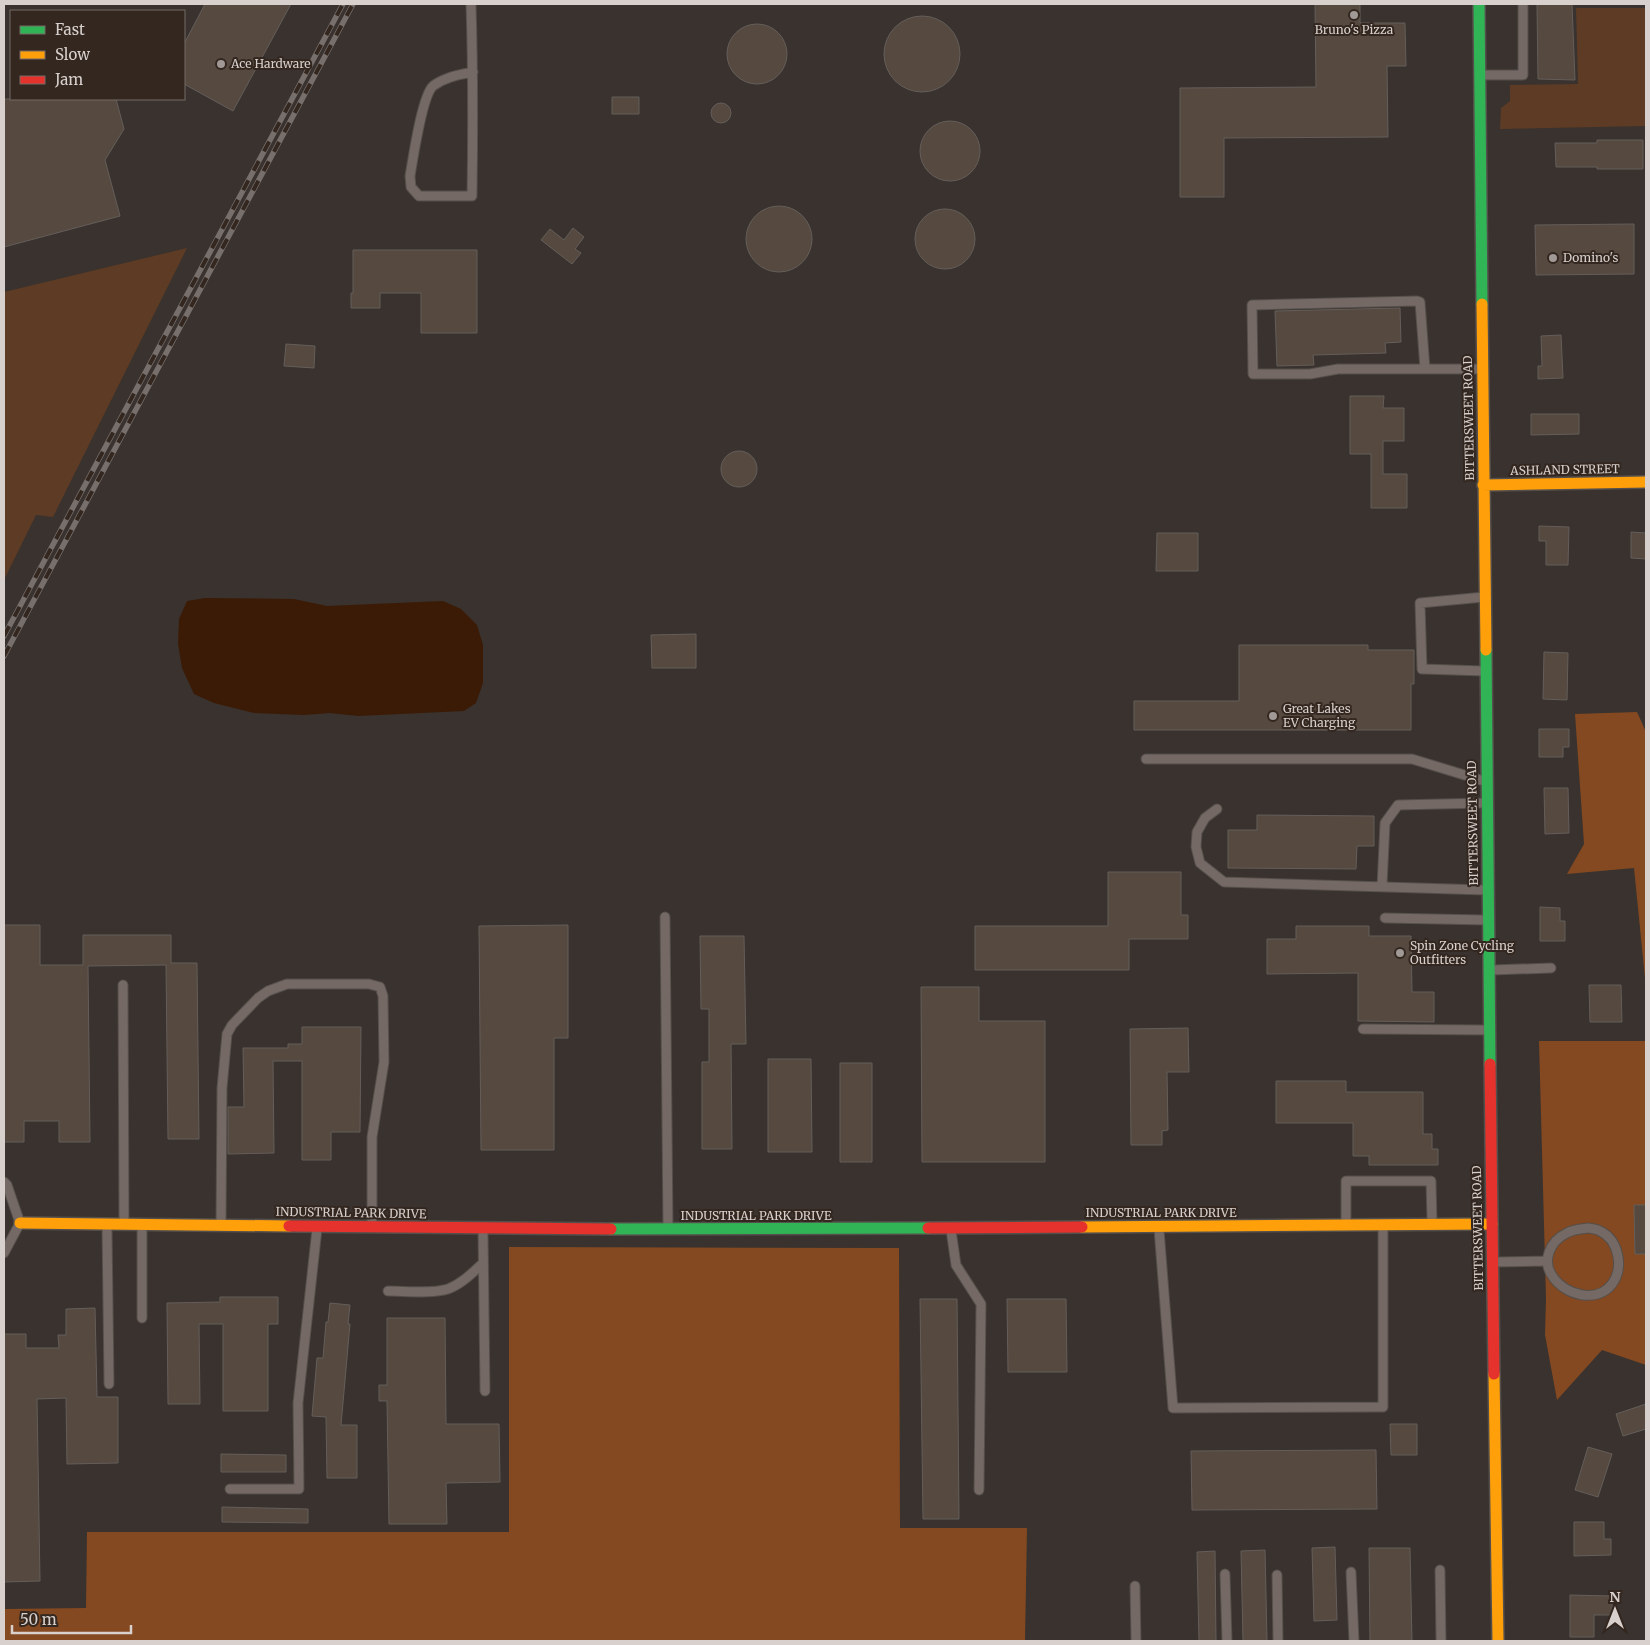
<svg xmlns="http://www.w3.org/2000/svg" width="1650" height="1645" viewBox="0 0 1650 1645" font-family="Merriweather,serif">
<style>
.green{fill:#5d3b24}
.forest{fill:#844920}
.water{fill:#3b1b05}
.building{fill:#564940;stroke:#645e5a}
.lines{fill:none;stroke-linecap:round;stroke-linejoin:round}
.lane-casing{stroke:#554f4b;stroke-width:11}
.fast-casing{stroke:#554f4b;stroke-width:14}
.slow-casing{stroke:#554f4b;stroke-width:14}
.jam-casing{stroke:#554f4b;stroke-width:14}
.lane{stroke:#746964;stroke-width:9}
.fast{stroke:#30b455;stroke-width:11}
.slow{stroke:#ff9f0a;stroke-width:11}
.jam{stroke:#e5322d;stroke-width:11}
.rail-casing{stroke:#776f6b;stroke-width:5.5}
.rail{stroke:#332720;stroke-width:4;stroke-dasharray:11;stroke-linecap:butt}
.poi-dot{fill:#a09995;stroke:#332720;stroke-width:2}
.labels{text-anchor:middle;stroke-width:4;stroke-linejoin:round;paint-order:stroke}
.poi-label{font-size:12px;fill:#d8d0cc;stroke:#332720;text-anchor:start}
.street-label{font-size:12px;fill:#d8d0cc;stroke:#332720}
</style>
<rect width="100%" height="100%" fill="#39322e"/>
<path class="green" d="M1576,8H1646V126L1500,129L1501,108L1510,101V85L1578,84Z
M187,248L53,517L36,515L4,580V292Z"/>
<path class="forest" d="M1637,712L1646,732V988L1634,868L1567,874L1584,844L1575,714Z
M1539,1041H1646V1365L1602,1350L1557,1400L1545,1335L1546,1298Z
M509,1247L899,1248L900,1528H1027L1025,1641H4V1609L86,1608L87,1532H509Z"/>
<path class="water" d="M205,598L294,599L327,606L443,601L461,609L477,625L483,645V683L476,703L464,711L358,716L330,713L304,715L254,713L214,703L194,694L182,668L178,644L179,619L187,601Z"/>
<path class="building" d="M205,4H291L233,111L184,84V44Z
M1315,4H1360V23H1405L1406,66H1387L1388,137L1224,138V197H1180V88L1316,87Z
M1537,4H1572L1575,80L1538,79Z
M884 54a38 38 0 1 1 76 0a38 38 0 1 1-76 0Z
M727 54a30 30 0 1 1 60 0a30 30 0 1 1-60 0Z
M612,97H639V114H612Z
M4,99H116L124,129L105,160L120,216L4,247Z
M711 113a10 10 0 1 1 20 0a10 10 0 1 1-20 0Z
M920 151a30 30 0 1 1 60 0a30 30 0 1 1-60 0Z
M1597,140H1643V169H1597V167H1556L1555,143H1597Z
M746 239a33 33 0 1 1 66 0a33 33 0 1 1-66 0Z
M915 239a30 30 0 1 1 60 0a30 30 0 1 1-60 0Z
M1634,224V274L1536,275L1535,225Z
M573,228L584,237L575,249L581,253L572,264L541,240L550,229L564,240Z
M353,250H477V333H421V293H380V308H351V293H353Z
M1400,308L1401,342L1385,343L1386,353L1313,355L1314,365L1277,366L1275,311Z
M1561,335L1563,378L1538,379V366H1542L1541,336Z
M286,344L315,346L314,368L284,366Z
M1350,396H1384L1383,408H1404V441H1383V474H1407V508H1371V454H1350Z
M1531,414H1579V434L1531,435Z
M721 469a18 18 0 1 1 36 0a18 18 0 1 1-36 0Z
M1539,526L1569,527L1568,565H1546V541H1539Z
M1631,532L1646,533V559L1631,558Z
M1157,533H1198V571H1156Z
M696,634V668H652L651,635Z
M1239,645H1368V650H1414V684H1411V730H1134V701H1239Z
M1544,652L1568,653L1567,700L1543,699Z
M1539,729H1569V747H1563V757H1539Z
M1544,788H1568L1569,833L1545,834Z
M1257,815L1374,816V846H1357L1356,869L1228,868V830H1257Z
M1108,872H1181V915H1188V939H1129V970H975V926H1108Z
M1540,907L1560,908V921H1565V941H1540Z
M4,925H40V965H83V935H171V963H197L199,1139H168L166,965L88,966L90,1142H59V1121H24V1142H4Z
M568,925V1038H554V1150H481L479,926Z
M1296,926H1369V936H1411L1412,992H1434V1022L1358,1021V973L1267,974V939H1296Z
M700,936H744L746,1044H731L732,1149H702V1062H709V1009H701Z
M1589,985H1621L1622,1022H1590Z
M921,987H979V1021H1045V1162H922Z
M302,1027H361L360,1132H331V1160H302V1061H273L274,1153L228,1154V1107H244L243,1048H288V1044H302Z
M1188,1028L1189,1072H1167L1168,1130L1162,1131V1145H1131L1130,1029Z
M768,1059H811L812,1152H768Z
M840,1063H872V1162H840Z
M1276,1081H1346V1092H1423V1134H1432V1149H1438V1165H1369V1156H1353V1123H1276Z
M1634,1205H1646V1254H1635Z
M220,1297H278V1324H268V1411H223V1324H199L200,1404H168L167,1303L220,1302Z
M920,1299H957L959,1519H923Z
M1007,1299H1066L1067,1372H1008Z
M330,1303L350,1305L348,1324H350L341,1425H357V1478H327L326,1417L312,1416L317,1358H323L326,1322H328Z
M95,1308L97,1397H118V1463L67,1464L66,1398L37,1399L40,1581L4,1582V1334H26V1348H59L58,1335H66V1309Z
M387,1318H445L446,1424H499L500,1482L446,1483L447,1524H389L387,1401H379V1385H387Z
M1646,1404V1429L1623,1436L1616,1414Z
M1390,1424H1417V1455H1391Z
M1588,1447L1612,1454L1598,1497L1575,1490Z
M1376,1450L1377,1509L1192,1510L1191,1451Z
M221,1454L286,1455V1472H221Z
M222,1507L308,1509V1523L222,1522Z
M1574,1522H1604V1539H1611V1555L1574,1556Z
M1335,1547L1337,1620L1314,1621L1312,1548Z
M1369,1548H1410L1412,1641H1370Z
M1265,1550L1267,1641H1243L1241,1551Z
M1215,1551L1216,1641H1199L1197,1552Z
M1570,1595L1612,1596V1615H1594V1637H1570Z"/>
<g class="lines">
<g class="lane-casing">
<path id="lane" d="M471,4C473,68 473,132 472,196H419L411,187L410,176C413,159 422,96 433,86C445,77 458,75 473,72
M1482,75H1523V4
M1425,369L1420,302L1417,301L1252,305L1253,374H1310L1338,369H1482
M1484,671L1422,669L1420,603L1484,597
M1146,759H1412L1484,781
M1217,809L1205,818L1197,832L1196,847L1200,863L1224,882L1485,890
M1382,886L1385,823L1398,805L1484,803
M665,917L668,1227
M1385,918L1486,920
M1492,970L1551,968
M123,985L124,1221
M1363,1029L1487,1030
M4,1182L7,1185L20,1223L4,1253
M1346,1223V1181H1431L1432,1221
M221,1224L222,1088L227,1034L232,1025L258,998L268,991L287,984H369L380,987L383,996L384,1062L372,1137V1224
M107,1227L109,1384
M142,1227V1318
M1589,1228C1593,1229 1597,1229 1600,1231C1619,1240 1624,1268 1612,1284C1597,1304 1565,1295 1553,1277C1541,1261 1550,1241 1567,1233C1574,1229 1582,1229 1589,1228Z
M1159,1229L1173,1408L1383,1407V1227
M951,1230L956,1265L981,1304L979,1490
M483,1231L485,1391
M1495,1262L1547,1261
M388,1291C405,1291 432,1294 448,1289C462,1284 473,1272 483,1263
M230,1489H299L298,1403L317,1229
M1440,1570L1441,1641
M1351,1572L1354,1641
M1225,1574L1227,1641
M1277,1575L1278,1641
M1135,1586L1136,1641"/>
</g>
<g class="fast-casing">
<path id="fast" d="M1479,4L1482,304
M1486,650L1490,1064
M611,1229L928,1228"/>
</g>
<g class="slow-casing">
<path id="slow" d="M1482,304L1486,650
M1483,485L1646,482
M20,1223L289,1226
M1082,1227L1492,1224
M1494,1374L1498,1641"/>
</g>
<g class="jam-casing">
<path id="jam" d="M1490,1064L1494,1374
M289,1226L611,1229
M928,1228L1082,1227"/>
</g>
<use href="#lane" class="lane"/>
<use href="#fast" class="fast"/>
<use href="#slow" class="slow"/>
<use href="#jam" class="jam"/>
<g class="rail-casing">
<path id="rail" d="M4,636L343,4
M4,656L353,4"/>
</g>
<use href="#rail" class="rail"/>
</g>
<g class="poi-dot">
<circle cx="1354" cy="15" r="5"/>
<circle cx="221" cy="64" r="5"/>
<circle cx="1553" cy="258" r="5"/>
<circle cx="1273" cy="716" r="5"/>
<circle cx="1400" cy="953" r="5"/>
</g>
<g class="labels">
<g class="poi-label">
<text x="1354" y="34" text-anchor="middle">Bruno's Pizza</text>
<text x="231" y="68">Ace Hardware</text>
<text x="1563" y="262">Domino's</text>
<text x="1283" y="713">Great Lakes<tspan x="1283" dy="14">EV Charging</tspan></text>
<text x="1410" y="950">Spin Zone Cycling<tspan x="1410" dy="14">Outfitters</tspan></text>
</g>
<g class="street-label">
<text transform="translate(1469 418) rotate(-91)" y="4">BITTERSWEET ROAD</text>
<text transform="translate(1565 470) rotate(-1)" y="4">ASHLAND STREET</text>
<text transform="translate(1473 823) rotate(-91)" y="4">BITTERSWEET ROAD</text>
<text transform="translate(351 1213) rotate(1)" y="4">INDUSTRIAL PARK DRIVE</text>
<text x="1161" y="1217">INDUSTRIAL PARK DRIVE</text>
<text x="756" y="1220">INDUSTRIAL PARK DRIVE</text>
<text transform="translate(1478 1228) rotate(-91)" y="4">BITTERSWEET ROAD</text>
</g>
</g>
<rect width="1650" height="1645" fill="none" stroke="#d8d0cc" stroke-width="10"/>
<rect x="10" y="10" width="175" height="90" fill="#332720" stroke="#756b65"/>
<rect x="20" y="26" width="25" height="8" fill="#30b455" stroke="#756b65"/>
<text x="55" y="35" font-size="15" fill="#d8d0cc">Fast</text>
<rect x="20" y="51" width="25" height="8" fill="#ff9f0a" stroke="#756b65"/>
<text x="55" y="60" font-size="15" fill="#d8d0cc">Slow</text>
<rect x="20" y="76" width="25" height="8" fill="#e5322d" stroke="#756b65"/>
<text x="55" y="85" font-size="15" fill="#d8d0cc">Jam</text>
<g transform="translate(1615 1610)" stroke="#332720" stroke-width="4" paint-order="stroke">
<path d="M0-4L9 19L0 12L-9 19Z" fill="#d8d0cc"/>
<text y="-8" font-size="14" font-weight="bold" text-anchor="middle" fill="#d8d0cc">N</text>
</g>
<path d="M12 1625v8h119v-8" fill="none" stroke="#d8d0cc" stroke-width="2.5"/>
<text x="20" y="1625" font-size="15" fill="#d8d0cc" stroke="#332720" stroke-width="4" paint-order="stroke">50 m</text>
</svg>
